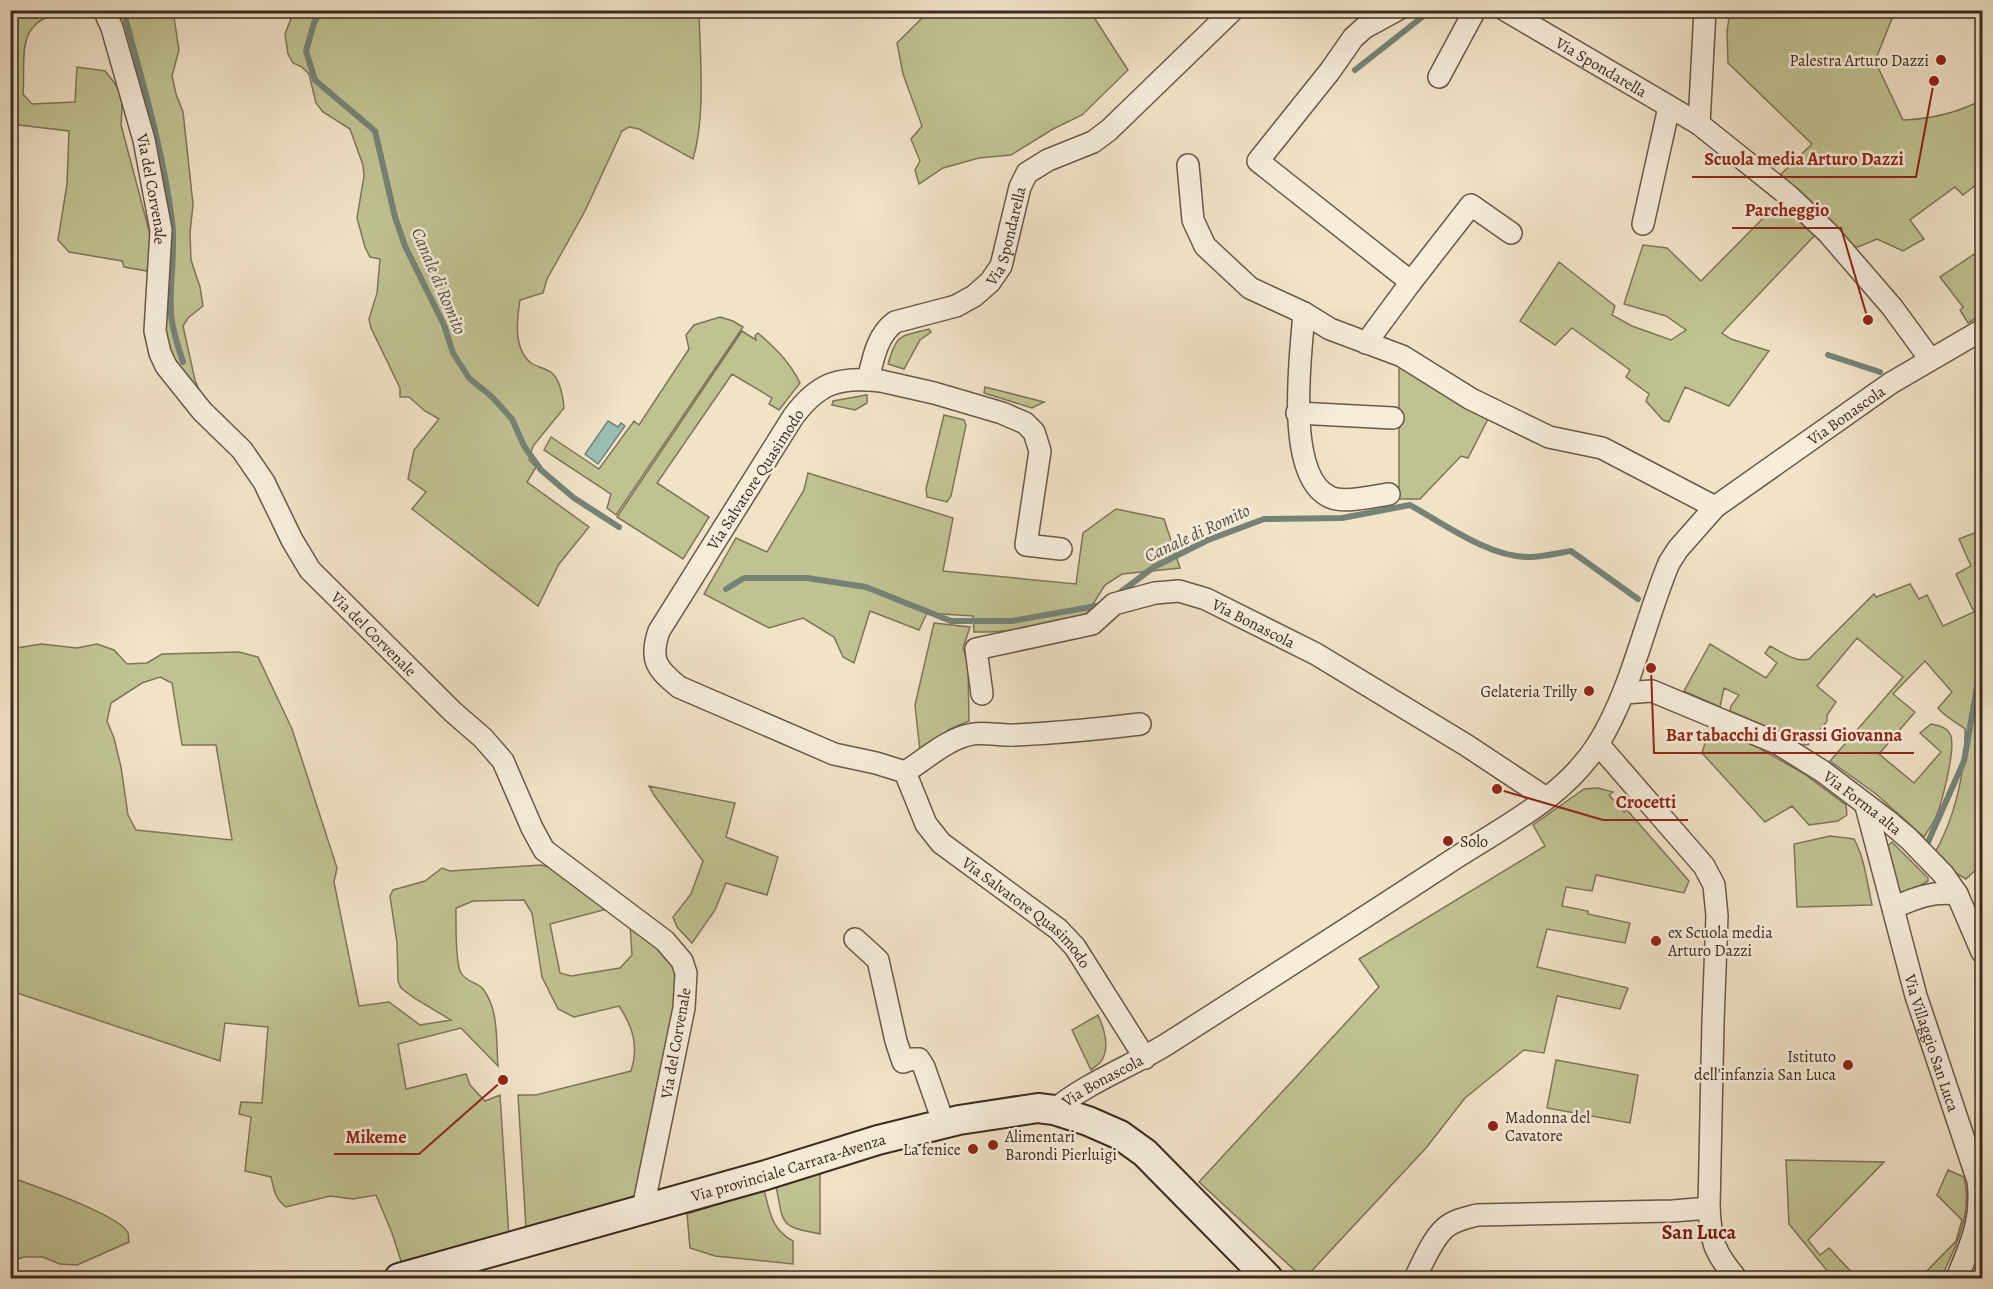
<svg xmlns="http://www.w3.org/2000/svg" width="1993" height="1289" viewBox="0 0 1993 1289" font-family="Alegreya,serif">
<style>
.green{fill:#c0c292;stroke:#7e7658;stroke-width:1.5;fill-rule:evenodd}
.water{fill:#9bbeb2;stroke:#758377;stroke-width:1.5}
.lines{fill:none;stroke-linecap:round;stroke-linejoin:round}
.stream{stroke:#758377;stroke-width:6}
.street-casing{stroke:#685948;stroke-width:24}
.secondary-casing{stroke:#3b2b1e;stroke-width:32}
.street{stroke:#f6eddb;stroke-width:21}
.secondary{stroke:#f6eddb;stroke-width:28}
.poi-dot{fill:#8f2418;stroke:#f6eddb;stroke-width:2}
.labels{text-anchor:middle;stroke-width:5;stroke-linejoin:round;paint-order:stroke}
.poi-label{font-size:16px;fill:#3b2b1e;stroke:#f6eddb;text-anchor:end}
.street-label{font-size:16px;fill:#3b2b1e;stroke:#f6eddb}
.water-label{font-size:18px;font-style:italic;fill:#535043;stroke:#f6eddb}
.quarter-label{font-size:20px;font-weight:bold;fill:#7a1f14;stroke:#f6eddb}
.leader{fill:none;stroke:#8f2418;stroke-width:2}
.callout-dot{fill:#8f2418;stroke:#f6eddb;stroke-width:2}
.callout-label{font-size:18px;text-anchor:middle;font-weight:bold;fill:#8f2418;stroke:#f6eddb;stroke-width:5;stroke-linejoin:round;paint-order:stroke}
</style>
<rect width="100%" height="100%" fill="#f1e3c8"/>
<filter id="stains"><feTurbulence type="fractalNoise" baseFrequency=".00333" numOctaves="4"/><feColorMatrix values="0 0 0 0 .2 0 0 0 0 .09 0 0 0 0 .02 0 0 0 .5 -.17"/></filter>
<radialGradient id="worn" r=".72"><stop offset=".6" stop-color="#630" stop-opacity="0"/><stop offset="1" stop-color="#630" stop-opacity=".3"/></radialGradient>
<path class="green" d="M11,11H87L88,12C83,14 79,16 74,16C68,16 61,13 55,15C14,24 26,64 23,94L32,104L75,102L77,67L105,71C124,93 123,97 121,125L151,238L153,272L124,267L122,261L69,252L58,240L67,184L69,131L11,124Z
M109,11H173L179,50L172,76L176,94L183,112L193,204L190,233L191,260L200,287L203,306L188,318L183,326L195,380L203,399L175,362L163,340L171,236Z
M294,11H699C700,57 706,115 693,159L639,129L629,127L622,131L585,211L547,279L543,293L520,300C517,319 513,349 531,363C537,367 546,368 552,373C561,381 563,397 564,408L533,446L529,460L536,467L527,482L589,527L559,564L538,606L412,509L426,492L408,479L414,450L439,419L425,411L409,397H400V388L371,328L369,319L377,293L380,259L370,257L365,247L357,218L364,176L363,165L350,129L323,112L316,103L309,74L302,67L293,63L288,54L285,34Z
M929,11H1107L1095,19L1128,70L1082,115L1053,129L1011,155L979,158L943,168L919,184L915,170L920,161L911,139L922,126L903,74L897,43Z
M1730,11H1895L1875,61L1903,120C1932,119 1957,113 1982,100V180L1963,195L1955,187L1910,220L1924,239L1903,251L1877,239L1858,247L1843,243L1777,178L1812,144L1728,63L1727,32Z
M1781,200L1816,234L1722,333L1731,339L1769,351L1729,406L1685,387L1669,422L1663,420L1646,401L1649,394L1626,377L1630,370L1572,328L1555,345L1520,321L1559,262L1615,306L1612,315L1632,326L1671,340L1686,330L1666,316L1624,304L1643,245L1667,248L1701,281Z
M1982,249V314L1968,323L1960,310L1963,307L1940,277Z
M720,317L733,321L743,327L616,515L607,508L611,494L544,450L551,437L599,469L634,421L639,425L689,349L686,335L694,325Z
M929,329L931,332L920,340L904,369L888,364C897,333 899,337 929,329Z
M742,331L756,340L755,336L758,333C775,348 790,362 800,383L779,410L769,404L772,398L732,374L657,483L709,517L683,559L617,517Z
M1399,362L1490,415L1468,458L1461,456L1420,499H1399Z
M985,387L1044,402L1032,408L984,393Z
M867,395V403L855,410L832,405L833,401Z
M944,415L964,420L966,425L951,496L947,502L927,497L926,489Z
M808,473L953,518L943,571L1076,584L1083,533L1116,509L1164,519L1180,568L1122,574L1105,585L1086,615C1049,624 1012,633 974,632L973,616L927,613L919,630L870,611L854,663L843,657L834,637L803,618L769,628L704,594L736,538L767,552L804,490Z
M1982,530V864L1966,879L1949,869L1933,856C1955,819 1966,771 1965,729C1957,723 1943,715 1938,708L1952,692L1925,661L1893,694L1915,712L1879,754L1914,783L1941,752L1920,733L1931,724C1938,725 1947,727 1950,734C1957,747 1941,807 1934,821C1931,826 1927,832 1924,837L1876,794L1830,761L1903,677L1857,638L1817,686L1836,702L1827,715V721L1808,745L1797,744L1782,734L1730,711L1731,706L1739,695L1724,688L1720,707L1684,691L1710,644L1766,678L1777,663L1765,653L1770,646C1782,652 1796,663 1809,659L1874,594L1876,597L1910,584L1919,599L1927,595L1943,626L1974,612L1956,574L1971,566L1959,539Z
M934,623L970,627L963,648L968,662L969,721L950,729L920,751L915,705Z
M41,644L77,648L97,644L114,650L127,664L147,663L162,654L239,652L258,657L292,729L337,868L334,882L359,1006L389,1002L420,1025L451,1020L414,998L401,988L398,981L397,943L390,896L393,890L425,881L442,868L450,871L541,865L559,870L611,908L550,924L560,973L571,976L620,968L632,955L630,924L671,954L680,975L640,1195L526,1228L518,1095H536L631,1071C639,1047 633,1027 619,1006L574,1017L558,1009L542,977L532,913L524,900L473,901L456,908C456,921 455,963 461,973C466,982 477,982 483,989C499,1009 496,1042 498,1066L461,1028L398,1044L406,1089L466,1074L470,1085L485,1101L500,1095L509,1237L403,1267L392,1233L376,1195L353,1199L330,1196L286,1207C275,1199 274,1190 271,1177L245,1171L251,1117L239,1114L241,1102L262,1103L268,1027L225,1023L220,1061L11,991V649ZM160,677L172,683L182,745H216L232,840L136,830L128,815L121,767L114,738L107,721L111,703L142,683Z
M1710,726L1757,747L1803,773L1846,805L1847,815L1838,821L1809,825L1792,806L1765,822L1702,753Z
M649,786L735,803L726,837L778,857L767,895L726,883L715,910L692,943L677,927L673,917L691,894L703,861L654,795Z
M1598,788L1613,792L1609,795L1624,812L1627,810L1689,881L1684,893L1596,875L1592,891L1566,887L1562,906L1588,911V914L1630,923L1625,943L1547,929L1537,967L1628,988L1620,1009L1557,996L1544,1053L1524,1050L1465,1098L1426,1148L1305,1278H1303L1199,1182L1379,987L1359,959L1545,846L1533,825L1584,789Z
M1830,836L1854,839C1865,859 1867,883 1872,905L1797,907L1794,844Z
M1892,842L1928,878V881L1908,893H1902L1898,889L1888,846Z
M1098,1015C1104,1028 1110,1046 1102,1060C1100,1064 1094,1067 1091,1070L1072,1030Z
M1556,1060L1638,1075L1630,1123L1547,1108Z
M1786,1160L1884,1162L1808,1240L1820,1255L1829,1248L1857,1278H1833L1789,1224Z
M1948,1170L1964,1177C1973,1212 1956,1247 1941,1278H1920L1956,1241L1962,1220L1937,1195Z
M820,1172V1234C779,1226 784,1226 776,1186Z
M10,1177C31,1185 121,1215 128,1233C129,1236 128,1239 129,1242L77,1265L60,1264L43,1257H24L11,1261Z
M764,1190C770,1212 771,1229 793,1241V1264L715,1256L690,1248L687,1214Z"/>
<path class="water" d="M608,421L618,427L621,423L625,426L598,464L585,454Z"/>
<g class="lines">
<path class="stream" d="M123,10C142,80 163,150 172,221C176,252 169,283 171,313C172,330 178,346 183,362
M321,10L314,23L306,51L315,80L375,131L395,217L405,246L444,325L453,353L469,378L492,397L512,419L524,446L541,470L574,498L619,527
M1355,70L1426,14
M1828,355L1880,372
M726,589L744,578H807L866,587L951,621H1012L1102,605
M1118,594L1154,567L1208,540L1264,519L1342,518L1410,505C1444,524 1490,558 1530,557C1543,557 1558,553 1571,551L1638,599
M1928,842L1964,761L1980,670L1982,630"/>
<g class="street-casing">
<g id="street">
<path id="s1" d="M104,10L112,28L144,140L161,230L155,331L160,353L166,366L202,411L242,450L264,482L292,540L310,570L453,712L483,738L503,761L532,828L544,850L665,941L682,961L686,973L684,1008L643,1208"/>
<path d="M1397,10L1364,28L1353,38L1330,71L1258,161L1411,282"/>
<path id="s2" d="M1505,10L1699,124L1789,196L1828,233L1892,307L1930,359"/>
<path d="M1439,77L1475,10"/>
<path d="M1699,124L1705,10"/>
<path d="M1188,165L1193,220L1205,246L1250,288L1304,313L1330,329L1402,356L1471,399L1549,437L1602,448L1715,507"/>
<path d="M1643,224L1669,107"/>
<path d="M1304,313C1301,354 1284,476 1330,497C1344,504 1374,496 1389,494"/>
<path d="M1366,343L1411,282L1471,205L1511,233"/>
<path id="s3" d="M868,380C873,359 877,335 895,322L956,306L974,296L990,282L1001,266L1020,187L1027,173L1048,160L1093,142L1109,130L1233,10"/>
<path d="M1297,413L1393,418"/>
<path id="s4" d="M1061,549L1026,545L1040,451L1034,432L1025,423L1002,413L934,393L881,381C839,376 818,383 793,417L659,631C649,660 657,669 679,687L834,754L876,763L905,772L926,824L941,843L1058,929L1075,947L1145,1058"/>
<path id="s5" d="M1624,693L1652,691L1777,743L1822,771L1888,821L1909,839L1943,874L1957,894L1982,952"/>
<path id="s6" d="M982,694L976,649L1092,624L1114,604L1155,593L1179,591L1206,599L1316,654L1466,745L1546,798"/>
<path d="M1598,744L1704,866L1714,885L1717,916L1713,1022L1709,1208C1711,1242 1714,1252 1736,1278"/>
<path d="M905,772C926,759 948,738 973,734C987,732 1001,736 1015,735C1057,733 1099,729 1140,724"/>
<path id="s7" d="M1866,806L1916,996L1978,1181C1983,1219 1971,1244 1957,1278"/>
<path d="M1893,908C1915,898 1932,891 1957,894"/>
<path d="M855,939L878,960L896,1041L903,1062L912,1059H919L924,1067L944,1124"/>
<path id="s8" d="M1054,1110C1088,1082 1130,1067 1167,1044C1264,982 1361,920 1457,857C1507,825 1565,796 1598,744C1632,689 1644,623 1669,563L1678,549L1715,507L1891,383L1982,330"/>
<path d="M1415,1278C1422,1264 1433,1238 1445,1228C1454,1220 1466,1218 1477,1215L1673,1211L1709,1208"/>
</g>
</g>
<g class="secondary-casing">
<g id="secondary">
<path id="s9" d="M399,1278L766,1175L878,1140L959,1120L1038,1108L1054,1110L1088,1121L1120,1135L1145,1153L1268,1278"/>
</g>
</g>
<use href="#street" class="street"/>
<use href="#secondary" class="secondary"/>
</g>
<g class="poi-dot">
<circle cx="1941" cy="60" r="6"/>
<circle cx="1589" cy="691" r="6"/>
<circle cx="1448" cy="841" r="6"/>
<circle cx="1656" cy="941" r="6"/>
<circle cx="1848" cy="1065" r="6"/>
<circle cx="1493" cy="1126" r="6"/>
<circle cx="993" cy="1145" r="6"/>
<circle cx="973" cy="1149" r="6"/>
</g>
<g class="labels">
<g class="poi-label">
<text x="1929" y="66">Palestra Arturo Dazzi</text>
<text x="1577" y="697">Gelateria Trilly</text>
<text x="1460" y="847" text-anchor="start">Solo</text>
<text x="1668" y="938" text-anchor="start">ex Scuola media<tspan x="1668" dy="18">Arturo Dazzi</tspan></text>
<text x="1836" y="1062">Istituto<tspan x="1836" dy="18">dell'infanzia San Luca</tspan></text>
<text x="1505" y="1123" text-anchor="start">Madonna del<tspan x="1505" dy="18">Cavatore</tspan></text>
<text x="1005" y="1142" text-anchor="start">Alimentari<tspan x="1005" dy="18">Barondi Pierluigi</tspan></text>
<text x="961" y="1155">La fenice</text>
</g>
<g class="street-label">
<text dy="6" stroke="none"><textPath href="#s2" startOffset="112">Via Spondarella</textPath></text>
<text dy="6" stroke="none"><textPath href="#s1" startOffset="186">Via del Corvenale</textPath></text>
<text dy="6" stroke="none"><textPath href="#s3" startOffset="220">Via Spondarella</textPath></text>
<text dy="6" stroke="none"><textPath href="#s8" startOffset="1086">Via Bonascola</textPath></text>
<text transform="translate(755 479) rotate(-57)" y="6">Via Salvatore Quasimodo</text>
<text dy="6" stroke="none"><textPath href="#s6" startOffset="342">Via Bonascola</textPath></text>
<text dy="6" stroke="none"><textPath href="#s1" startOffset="708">Via del Corvenale</textPath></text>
<text dy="6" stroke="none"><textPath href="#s5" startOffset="268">Via Forma alta</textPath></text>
<text dy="6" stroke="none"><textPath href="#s4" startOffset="1166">Via Salvatore Quasimodo</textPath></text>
<text dy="6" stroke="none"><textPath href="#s7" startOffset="246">Via Villaggio San Luca</textPath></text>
<text transform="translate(675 1043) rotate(-80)" y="6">Via del Corvenale</text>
<text dy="6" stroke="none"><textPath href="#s8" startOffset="57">Via Bonascola</textPath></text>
<text dy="6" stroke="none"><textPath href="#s9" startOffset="405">Via provinciale Carrara-Avenza</textPath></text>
</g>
<g class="water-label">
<text transform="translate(439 281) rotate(67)" y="6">Canale di Romito</text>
<text transform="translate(1197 533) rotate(-25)" y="6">Canale di Romito</text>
</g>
<g class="quarter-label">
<text x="1699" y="1239">San Luca</text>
</g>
</g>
<path class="leader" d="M1934 81L1916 177H1692M1868 320L1841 228H1732M1651 668L1654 753H1914M1497 789L1603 820H1688M503 1080L419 1154H334"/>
<g class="callout-dot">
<circle cx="1934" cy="81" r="6"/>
<circle cx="1868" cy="320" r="6"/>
<circle cx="1651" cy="668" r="6"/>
<circle cx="1497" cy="789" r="6"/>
<circle cx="503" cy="1080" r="6"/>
</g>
<g class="callout-label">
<text x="1804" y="165">Scuola media Arturo Dazzi</text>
<text x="1787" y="216">Parcheggio</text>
<text x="1784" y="741">Bar tabacchi di Grassi Giovanna</text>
<text x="1646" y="808">Crocetti</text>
<text x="376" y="1143">Mikeme</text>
</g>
<rect width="1993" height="1289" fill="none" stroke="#f1e3c8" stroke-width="36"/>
<rect x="12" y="12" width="1969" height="1265" fill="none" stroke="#3b2b1e" stroke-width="3"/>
<rect x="18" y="18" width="1957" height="1253" fill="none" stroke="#3b2b1e" stroke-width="1.5"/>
<rect width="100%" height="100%" filter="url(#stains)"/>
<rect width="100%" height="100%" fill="url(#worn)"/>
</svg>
